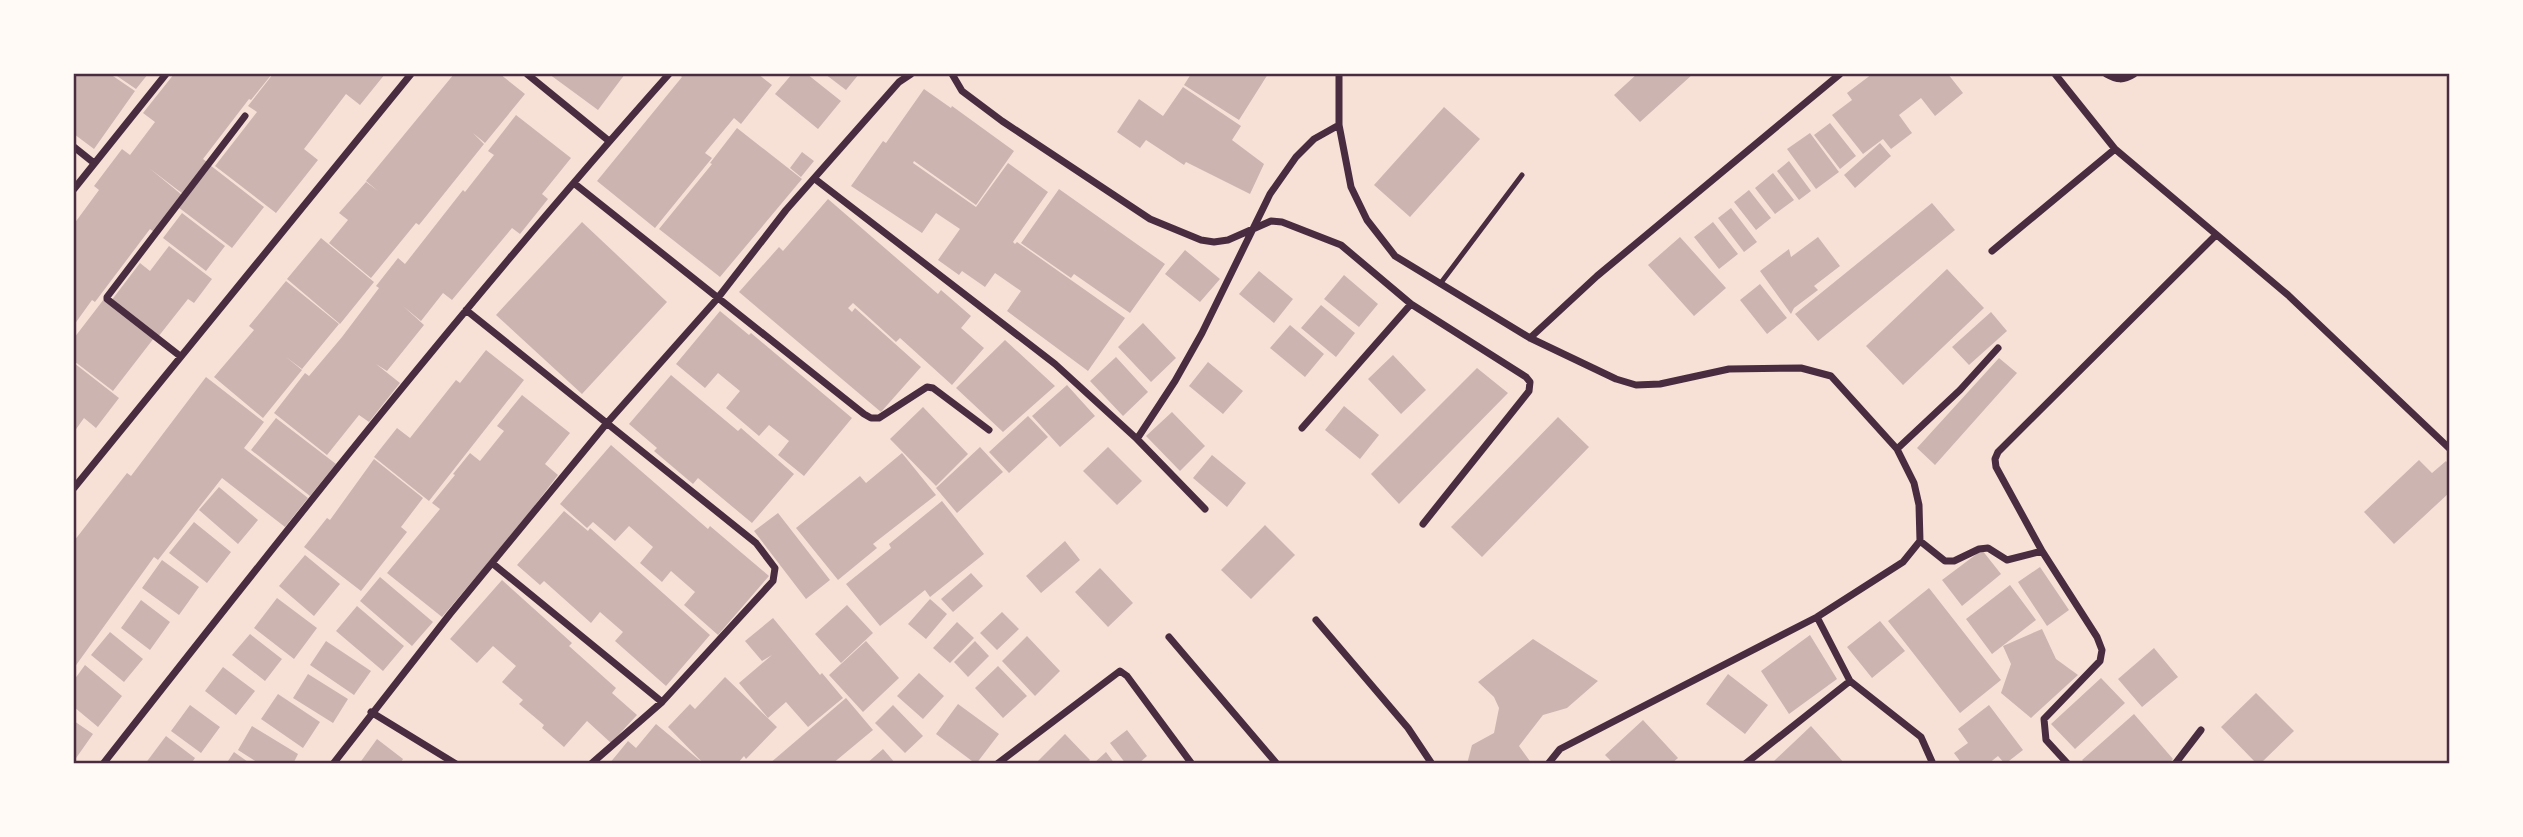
<svg xmlns="http://www.w3.org/2000/svg" width="2523" height="837" viewBox="0 0 2523 837" font-family="'Roboto Condensed',sans-serif">
<style>
.building{fill:#ccb4b1}
.lines{fill:none;stroke-linecap:round;stroke-linejoin:round}
.service{stroke:#4a2c40;stroke-width:5}
.minor{stroke:#4a2c40;stroke-width:7}
.neatline{fill:none;stroke:#4a2c40;stroke-width:2.5}
</style>
<rect width="100%" height="100%" fill="#f7e1d7"/>
<path class="building" d="M74,74H110L135,91L94,149L74,134Z
M114,74H148L136,89Z
M174,74H272L251,100L249,99L203,159L207,162L183,194L149,168L182,195L154,232L150,229L95,302L92,300L74,325V224L99,190L94,186L122,149L130,155L155,122L143,113Z
M273,74H385L360,105L346,94L304,149L318,160L276,213L215,166L257,112L248,106Z
M454,74H500L525,94L485,143L473,133L484,144L419,225L416,223L371,278L329,243L348,220L339,213L366,182L378,191L366,181Z
M549,74H625L598,110Z
M679,74H758L772,85L741,124L734,118L705,153L712,158L655,228L597,181L682,77Z
M792,74H807L841,101L818,129L775,94Z
M825,74H859L846,90Z
M1191,74H1268L1239,120L1184,85Z
M1637,74H1693L1640,122L1614,95Z
M1872,74H1948L1963,93L1935,116L1921,98L1899,115L1912,133L1891,149L1883,139L1863,154L1832,115L1852,100L1847,93Z
M1183,87L1241,126L1232,140L1264,164L1250,194L1186,162L1184,165L1146,140L1140,148L1117,132L1139,99L1163,116Z
M924,89L951,108L952,106L1014,151L976,205L914,161L913,163L976,207L1008,163L1048,192L1013,242L1015,244L1017,242L1125,318L1088,371L1007,311L1021,291L995,273L985,287L962,271L959,275L938,260L960,229L936,213L922,233L851,186L883,141L886,143Z
M1444,107L1480,139L1410,217L1374,185Z
M516,115L571,158L542,194L548,199L520,234L512,228L452,300L443,293L421,321L403,306L424,325L387,371L376,364L400,383L369,422L359,415L327,455L274,413L305,373L309,376L342,337L379,288L376,286L398,258L405,264L463,190L465,192L494,155L488,151Z
M1830,123L1856,156L1840,169L1814,135Z
M737,128L802,179L720,277L659,229L712,164L710,163Z
M1810,133L1839,172L1816,189L1787,149Z
M1880,143L1891,156L1855,188L1844,175Z
M802,152L814,161L801,177L790,168Z
M1789,161L1811,191L1799,200L1777,171Z
M210,165L264,207L232,248L178,207Z
M1773,173L1794,200L1775,214L1755,188Z
M1059,189L1165,264L1130,313L1074,274L1071,278L1021,243Z
M1749,190L1771,218L1756,230L1734,202Z
M828,199L938,294L941,290L971,316L961,328L984,348L952,385L900,338L896,342L853,303L848,308L852,312L855,308L921,367L881,412L739,292L779,247L783,251Z
M1932,203L1955,230L1818,341L1795,314Z
M1731,208L1757,242L1744,252L1718,218Z
M182,213L225,246L206,271L163,238Z
M582,222L667,302L582,394L496,315Z
M1713,222L1738,254L1719,269L1694,237Z
M1680,237L1726,288L1694,316L1648,265Z
M1818,237L1840,266L1814,286L1818,290L1794,308L1791,314L1760,271L1789,249L1791,257Z
M321,238L374,282L340,324L287,279Z
M169,246L212,279L194,303L188,299L158,337L111,301L140,263L150,271Z
M1185,250L1220,279L1200,302L1165,274Z
M1947,269L1984,308L1903,385L1866,346Z
M1259,271L1293,299L1274,323L1239,294Z
M1344,275L1378,304L1359,327L1324,299Z
M286,281L339,324L302,369L286,357L302,370L263,418L214,377L254,330L249,326Z
M1760,284L1787,318L1767,334L1740,300Z
M104,299L154,338L113,391L74,361V338Z
M1321,305L1355,333L1336,357L1301,328Z
M720,311L749,335L751,333L852,418L804,476L778,455L789,441L769,425L759,436L726,408L740,391L718,373L705,388L676,364Z
M1991,312L2007,331L1969,365L1952,347Z
M1143,323L1176,358L1151,382L1118,347Z
M1290,325L1324,354L1305,377L1270,348Z
M1005,340L1055,386L1003,432L956,388Z
M486,350L524,380L429,501L374,457L397,428L410,438L456,380L460,383Z
M1393,355L1426,390L1401,414L1368,379Z
M1116,357L1148,392L1123,416L1090,381Z
M1999,358L2017,373L1935,465L1917,448Z
M1208,362L1243,391L1223,414L1189,386Z
M74,363L119,398L96,428L84,418L74,432Z
M1477,368L1508,393L1399,504L1371,474Z
M671,375L738,431L741,428L794,474L752,523L698,478L693,484L654,451L657,448L629,424Z
M206,377L264,422L244,448L308,498L285,527L222,478L158,560L154,557L74,668V541L127,473L131,476Z
M1067,385L1095,416L1060,447L1032,416Z
M522,395L570,433L545,464L558,475L535,505L536,506L442,617L387,573L440,509L432,503L455,475L453,474L470,453L480,461L504,431L497,426Z
M1344,406L1379,435L1360,459L1325,430Z
M923,407L968,454L936,486L890,439Z
M1172,412L1205,446L1180,471L1146,436Z
M1028,416L1048,437L1009,473L989,452Z
M1558,417L1589,447L1482,557L1451,527Z
M276,418L336,464L310,496L251,450Z
M611,445L708,529L710,526L769,576L718,635L684,605L695,592L671,571L662,582L640,563L653,547L629,526L615,541L593,522L587,528L560,504Z
M980,447L1003,472L957,513L936,488Z
M1108,447L1142,481L1117,505L1083,471Z
M902,453L936,495L873,544L877,548L838,580L796,528L860,476L866,483Z
M1212,455L1246,483L1227,507L1193,478Z
M374,459L423,498L401,527L407,532L361,591L304,547L327,518L330,520Z
M2419,460L2432,473L2446,461L2449,465V493L2394,544L2364,512Z
M219,487L258,520L238,544L199,510Z
M942,501L984,554L930,597L925,590L880,626L846,584L891,548L889,544Z
M564,511L588,531L590,528L710,635L666,686L615,641L623,632L600,612L591,623L544,581L540,585L517,565Z
M778,513L830,580L806,599L754,531Z
M194,522L231,552L207,583L169,553Z
M1265,525L1295,555L1251,599L1221,570Z
M1065,541L1080,560L1041,593L1026,576Z
M1982,550L2001,574L1962,606L1942,580Z
M305,555L340,584L314,616L279,586Z
M162,560L199,587L179,615L142,588Z
M2040,567L2069,610L2047,626L2018,582Z
M1100,568L1133,603L1108,627L1075,592Z
M971,573L983,586L953,612L941,599Z
M380,577L433,622L412,646L360,601Z
M502,580L572,643L569,646L616,688L612,693L637,715L611,743L587,721L564,747L542,728L544,725L519,704L523,700L502,682L516,666L493,646L477,663L450,639Z
M2010,585L2036,620L1992,654L1966,619Z
M1929,588L2001,680L1960,713L1888,621Z
M277,598L317,628L294,659L254,628Z
M930,599L947,614L926,639L908,624Z
M141,600L170,622L150,650L121,628Z
M847,605L873,633L841,663L815,634Z
M357,606L404,646L383,671L336,631Z
M1002,612L1019,629L997,650L980,633Z
M773,618L820,675L822,673L843,698L808,727L786,702L768,718L739,683L772,655L762,661L745,641Z
M1880,621L1905,651L1872,678L1847,647Z
M957,622L974,638L950,663L933,648Z
M2042,629L2056,659L2078,675L2031,718L2001,693L2011,664L2003,646Z
M110,632L143,659L124,682L91,655Z
M250,634L282,659L265,681L232,655Z
M1810,635L1837,679L1789,714L1761,671Z
M1027,636L1060,671L1035,696L1002,661Z
M1533,639L1598,681L1567,708L1543,715L1519,746L1532,764H1467L1472,745L1494,733L1499,708L1494,697L1478,682Z
M326,641L371,671L354,695L310,665Z
M866,641L899,678L863,712L829,675Z
M975,641L989,656L968,677L954,662Z
M2154,648L2178,677L2142,707L2118,679Z
M85,665L122,696L98,727L74,707V680Z
M998,666L1027,696L1003,718L975,688Z
M223,667L255,691L236,715L205,691Z
M919,673L944,696L923,719L897,696Z
M308,674L348,699L333,723L293,698Z
M1728,674L1768,705L1745,734L1706,704Z
M725,677L777,727L746,759L744,756L737,764H704L668,727L690,704L695,709Z
M2101,678L2125,703L2075,749L2051,724Z
M2256,693L2294,731L2260,764H2257L2221,727Z
M278,694L320,722L303,748L261,719Z
M846,698L873,730L832,764H769Z
M958,704L999,734L976,764L936,734Z
M190,705L220,727L201,753L171,731Z
M893,705L923,736L905,753L875,723Z
M1989,705L2023,750L2005,764L1998,756L1988,764H1962L1954,753L1968,743L1958,729Z
M2134,714L2173,759L2168,764H2086L2082,760Z
M1643,720L1678,758L1671,764H1614L1605,755Z
M74,721L93,734L74,761Z
M656,724L704,764H609L628,741L636,748Z
M252,726L298,754L293,764H260L238,750Z
M1811,726L1845,764H1776L1774,761Z
M1127,730L1147,756L1138,764H1126L1110,743Z
M1065,734L1090,760L1086,764H1035Z
M166,736L195,758L191,764H145Z
M377,739L403,759L400,764H359Z
M883,749L896,764H866Z
M234,752L251,764H226Z
M1106,752L1115,764H1093Z"/>
<g class="lines">
<path class="service" d="M1440,284L1522,175"/>
<path class="minor" d="M527,74L609,141
M952,74L962,91L1002,121L1150,219L1201,240L1214,242L1228,240L1271,221L1282,222L1341,245L1411,304L1526,377L1530,382L1529,391L1423,524
M1339,74V125L1351,187L1367,220L1395,256L1530,338L1616,379L1636,385L1660,384L1729,369L1801,368L1831,376L1897,449L1914,483L1919,505L1920,541L1903,562L1817,617L1560,749L1548,764
M2055,74L2115,149L2288,295L2450,449
M2106,74C2117,80 2123,81 2134,74
M74,147L94,163
M815,179L1055,364L1137,439L1205,509
M575,184L864,414L871,418H879L927,387L933,388L989,430
M74,189L166,74
M1992,251L2115,149
M466,310L756,543L775,568L773,581L662,702L591,764
M1530,338L1597,276L1840,74
M180,356L107,299V297L245,116
M1302,428L1411,304
M1137,439L1175,381L1202,333L1270,194L1296,157L1314,139L1339,125
M1897,449L1960,390L1998,348
M74,488L411,74
M1920,541L1945,561H1954L1979,549L1988,548L2007,560L2042,551
M492,563L662,702
M1316,620L1408,728L1432,764
M1169,637L1277,764
M1850,681L1921,737L1933,764
M371,712L456,764
M103,764C287,529 471,296 669,74
M333,764L450,614L607,423L717,299L786,210L899,82L911,74
M997,764L1120,671L1127,676L1192,764
M1745,764L1850,681L1817,617
M2068,764L2046,740L2044,719L2100,661L2102,650L2097,637L2042,551L1996,467L1995,459L1998,452L2215,236
M2175,764L2201,730"/>
</g>
<rect width="2523" height="837" fill="none" stroke="#fffaf5" stroke-width="150"/>
<rect x="75" y="75" width="2373" height="687" class="neatline"/>
</svg>
